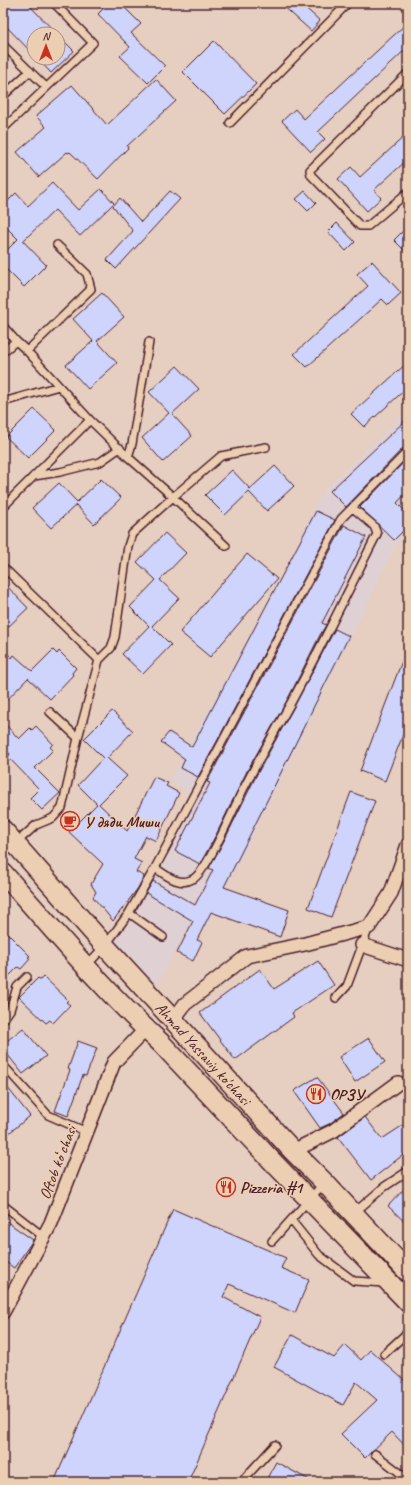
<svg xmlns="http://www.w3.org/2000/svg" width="411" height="1485" viewBox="0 0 411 1485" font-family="Caveat,sans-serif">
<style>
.built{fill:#dfd0d3}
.building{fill:#cfd4fc;stroke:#4a1f2b}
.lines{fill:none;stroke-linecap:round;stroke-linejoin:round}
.service-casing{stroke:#4a1f2b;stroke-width:10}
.minor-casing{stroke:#4a1f2b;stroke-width:16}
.secondary-casing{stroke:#4a1f2b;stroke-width:22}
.service{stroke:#ecceb2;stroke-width:7}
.minor{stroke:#ecceb2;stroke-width:13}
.secondary{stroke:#ecceb2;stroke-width:19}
.labels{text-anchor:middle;stroke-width:3;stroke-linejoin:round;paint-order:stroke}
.poi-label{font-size:16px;font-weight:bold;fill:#4a1f2b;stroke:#ecceb2;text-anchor:start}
.street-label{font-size:16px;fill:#4a1f2b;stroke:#ecceb2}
</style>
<rect width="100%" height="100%" fill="#e6cfc1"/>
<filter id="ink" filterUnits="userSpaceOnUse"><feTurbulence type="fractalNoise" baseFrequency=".025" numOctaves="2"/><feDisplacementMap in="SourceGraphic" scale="8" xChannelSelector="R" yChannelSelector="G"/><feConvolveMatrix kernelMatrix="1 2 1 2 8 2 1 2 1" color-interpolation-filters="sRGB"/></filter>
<g filter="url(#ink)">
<path class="built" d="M408,410V529L394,548L296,750L206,930L191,923L156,986L110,939L160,854L191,793L169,781L282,575L315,506L327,486Z"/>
<path class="building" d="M3,3H27L57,34H34V55L3,23Z
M97,3H120L141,24L131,33L165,66L148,83L120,56L130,47L98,14L103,9Z
M280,3H300L320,21L311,31Z
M408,22V47L318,132L325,139L311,152L282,121L295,109L304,119Z
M58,35L74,51L51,73L37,58H58Z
M214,41L256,84L225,114L183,72Z
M156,79L176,101L127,146L128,148L98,179L70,152L68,153L67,152L39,177L17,152L46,127L36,116L72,85L107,125Z
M408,133V159L374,190L381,198L367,211L338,179L351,167L360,177Z
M52,183L78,210L101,189L114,203L80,236L55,210L23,241L46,265L24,287L3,266V254L18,239L3,224V206L16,193L28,206Z
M170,191L180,199L116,269L107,260L133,231L113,206L120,198L141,222Z
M305,191L316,203L308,211L296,199Z
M337,223L355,242L346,251L328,232Z
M408,226V254L394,240Z
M372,261L401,293L388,305L382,299L307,367L294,354L368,286L357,274Z
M102,293L124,317L97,341L117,363L88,389L66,365L93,341L73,319Z
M408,362V387L364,427L351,414Z
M177,366L199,389L172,414L192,436L163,462L142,438L169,413L149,392Z
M34,409L56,430L28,458L6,437Z
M408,418V446L404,447L346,507L330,491Z
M408,458V491L397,503L408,514V526L394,540L360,507Z
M275,466L294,486L267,511L249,492L225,515L205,495L232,470L250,489Z
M101,479L121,498L94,524L76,505L51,528L32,508L59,483L77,502Z
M316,511L335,520L198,777L181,768L185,759L161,742L169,732L192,747Z
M344,525L366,537L322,623L326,625L320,635L289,697L247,771L217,833L200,864L175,851L210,783L207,782Z
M165,533L186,553L160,580L179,598L152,626L171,645L143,674L122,654L149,626L130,607L156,580L137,562Z
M247,554L277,579L210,657L180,632Z
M3,582L28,608L8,627L3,621Z
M335,629L349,636L224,887L289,910L280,937L211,912L197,940L202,942L193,961L177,953L193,921L146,893L153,881L195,905L213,870L209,868L226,837L256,776L297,701Z
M407,648L408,722L385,781L360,771Z
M3,649L12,658L14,655L32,671L53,650L57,654L59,651L76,668L72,673L73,675L50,699L28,678L3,704Z
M112,711L133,731L107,758L127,776L99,804L127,831L154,777L168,783L166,786L179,793L156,841L146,836L134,859L142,863L136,872L144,876L138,888L113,921L93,897L96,892L91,884L103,864L69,832L97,804L78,785L103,758L84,739Z
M3,722L19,739L30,728L32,730L36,726L53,744L50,747L53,750L35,768L60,793L42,810L30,798L39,789L8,757L10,754L3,747Z
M351,792L375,801L331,917L308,908Z
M3,929L30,956L28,957L30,959L21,969L18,967L3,982Z
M318,961L334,985L292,1013L294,1017L235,1060L200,1013L260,969L274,989Z
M44,977L68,1000L66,1002L70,1005L53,1023L50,1020L46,1023L19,997L38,978L41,980Z
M23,1028L46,1056L23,1074L3,1049V1044Z
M369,1038L385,1062L355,1082L339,1057Z
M78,1041L97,1048L86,1076L83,1075L68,1116L55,1111L70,1070L68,1069Z
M317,1077L344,1113L329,1124L320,1128L294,1091Z
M3,1082L30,1116L9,1133L3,1125Z
M365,1117L382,1139L408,1122V1151L371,1180L338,1137Z
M408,1185V1225L388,1206Z
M173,1209L286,1258L281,1268L309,1280L295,1313L229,1284L223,1297L260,1317L188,1482H54Z
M3,1219L33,1240L14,1268L3,1260Z
M292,1335L334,1358L345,1345L361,1360L370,1350L404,1380L408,1385V1449L392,1432L365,1458L341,1434L377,1400L356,1382L343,1405L274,1367Z
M276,1462L313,1482H265Z"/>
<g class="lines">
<g class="service-casing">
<path id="service" d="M3,45L46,87
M408,73L310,170L311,175L360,226H368L408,192
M3,96L30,71
M230,123L348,3
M3,129L93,43L54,3
M3,326L16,341L27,351L90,420
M27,351L91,289L87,274L57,245
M3,352L16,341
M3,402L59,386
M128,457L132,444L149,342
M34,476L60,472L100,462L120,448
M3,507L90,420L128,457L173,497L221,456L266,447
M3,567L99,660L78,738L62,808L53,818L36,825L16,843
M99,660L111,648L115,637L128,546L132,534L173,497L226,546
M50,712L78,738
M155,868C166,875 179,887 193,879C208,871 236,802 246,784C261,755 277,728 293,699C322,645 349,589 377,534L374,526L353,508
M129,913L163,937
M86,966L105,946L129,913L155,868L341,519L408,451
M336,998L347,986L369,927
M3,1020L10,1010L17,987L27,977
M3,1065L48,1115L87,1132
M3,1205L44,1237
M354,1213L384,1187L408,1171
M291,1220L319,1255L354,1281L385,1283
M272,1241L324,1183
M384,1354L408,1332
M375,1454L408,1479
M241,1482L275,1445"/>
</g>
<g class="minor-casing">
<path id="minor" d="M362,945L408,960
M173,1020L185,1004L247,956L305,944L369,927L391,893L408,845
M293,1151L333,1131L398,1083
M3,1312L51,1223L114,1062L146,1029"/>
</g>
<g class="secondary-casing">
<g id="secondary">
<path id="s1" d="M3,830L105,946L173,1020L293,1151L325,1183L408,1272"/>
<path d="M3,873C54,930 104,991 161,1043L272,1161L408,1302"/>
</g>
</g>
<use href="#service" class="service"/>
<use href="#minor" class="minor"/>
<use href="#secondary" class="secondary"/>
</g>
</g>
<defs>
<g id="cafe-ring" transform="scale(1)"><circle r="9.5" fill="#ecceb2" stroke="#c8321e" stroke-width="1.5"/><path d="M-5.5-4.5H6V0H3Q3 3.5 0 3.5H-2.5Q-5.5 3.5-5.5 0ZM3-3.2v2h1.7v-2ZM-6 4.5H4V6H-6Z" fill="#c8321e"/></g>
<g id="restaurant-ring" transform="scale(1)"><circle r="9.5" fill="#ecceb2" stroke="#c8321e" stroke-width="1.5"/><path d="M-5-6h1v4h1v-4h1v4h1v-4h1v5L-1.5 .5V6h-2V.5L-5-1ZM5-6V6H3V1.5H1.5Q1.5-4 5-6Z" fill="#c8321e"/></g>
</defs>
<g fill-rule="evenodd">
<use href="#cafe-ring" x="70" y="821"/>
<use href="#restaurant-ring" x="316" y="1094"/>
<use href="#restaurant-ring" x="226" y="1187"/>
</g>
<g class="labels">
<g class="poi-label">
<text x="84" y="827">У дяди Миши</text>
<text x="330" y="1100">ОРЗУ</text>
<text x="240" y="1193">Pizzeria #1</text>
</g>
<g class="street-label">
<text dy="6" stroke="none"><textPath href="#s1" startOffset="300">Ahmad Yassaviy ko'chasi</textPath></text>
<text transform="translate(57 1162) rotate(-69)" y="6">Oftob koʻchasi</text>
</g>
</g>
<rect width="411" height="1485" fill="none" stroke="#ecceb2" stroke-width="16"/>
<rect x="8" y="8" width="395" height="1469" fill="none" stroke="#4a1f2b" stroke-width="1.5" filter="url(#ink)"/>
<g transform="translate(46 46)"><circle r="19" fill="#ecceb2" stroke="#ab887c"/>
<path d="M0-3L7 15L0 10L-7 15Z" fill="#c8321e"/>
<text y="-6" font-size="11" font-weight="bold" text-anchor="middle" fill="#4a1f2b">N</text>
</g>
</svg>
